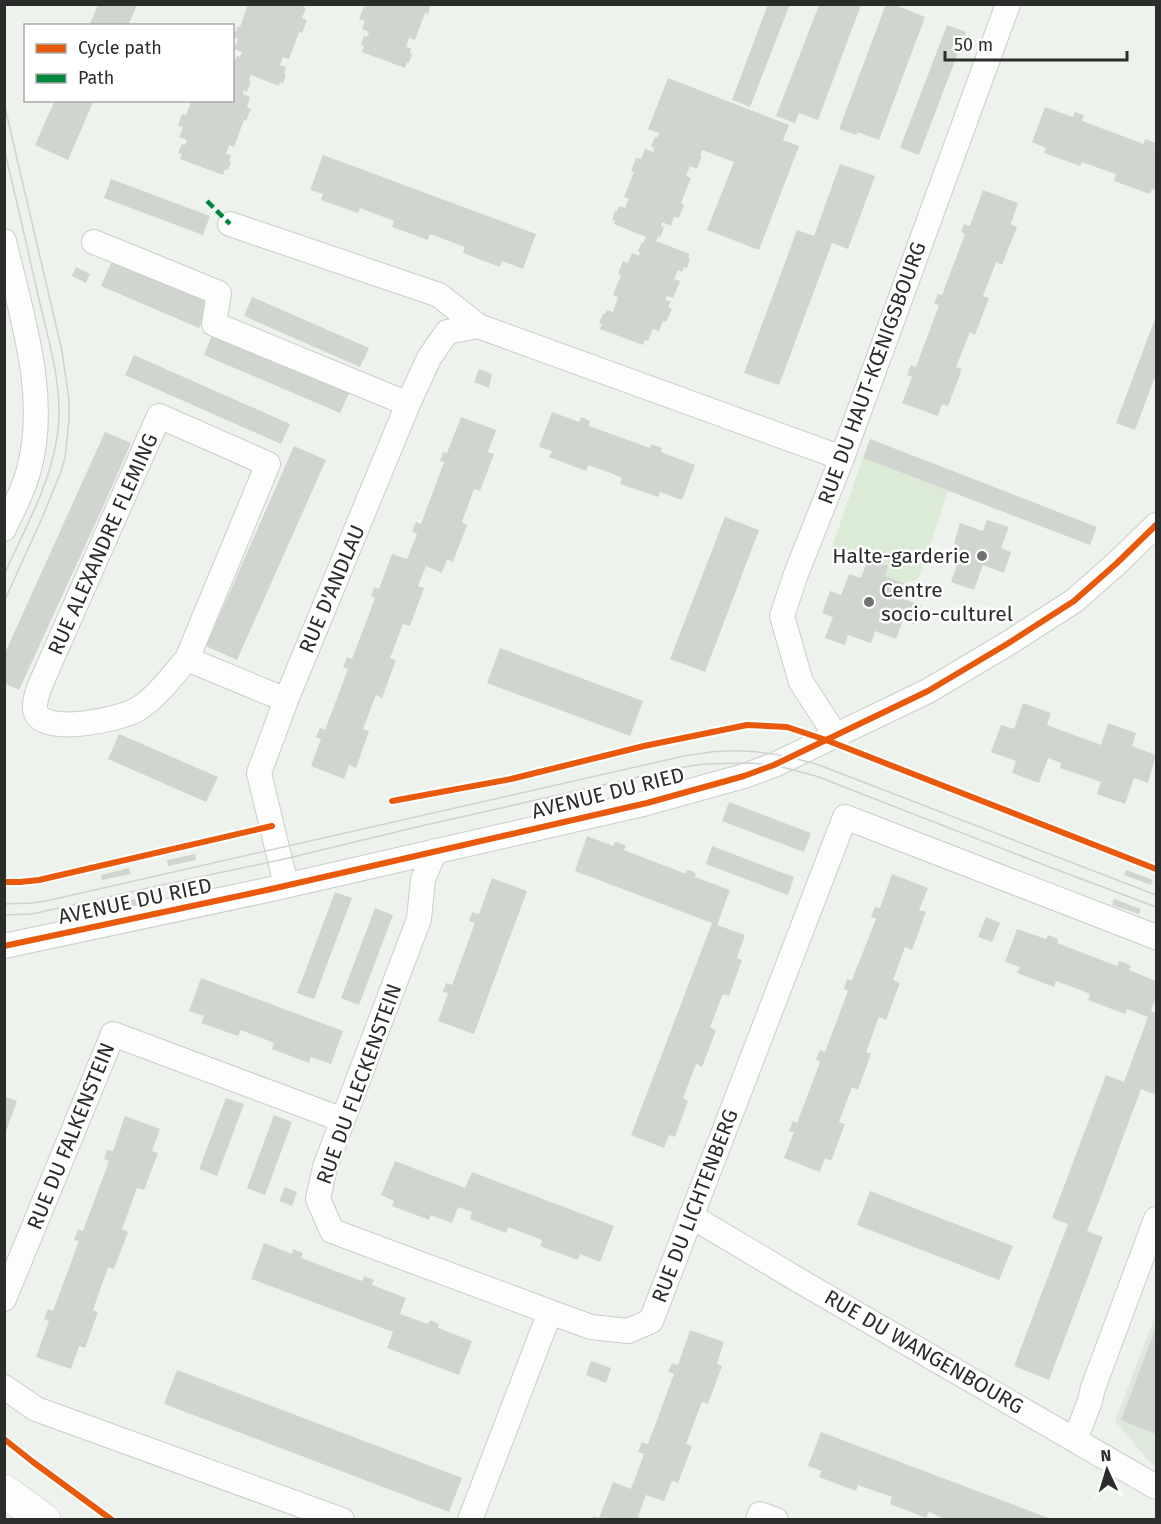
<svg xmlns="http://www.w3.org/2000/svg" width="1161" height="1524" viewBox="0 0 1161 1524" font-family="'Fira Sans',sans-serif">
<style>
.built{fill:#dfe8dd}
.green{fill:#dbebd5}
.building{fill:#d1d5d0}
.lines{fill:none;stroke-linecap:round;stroke-linejoin:round}
.street-casing{stroke:#cacec9;stroke-width:26}
.secondary-casing{stroke:#cacec9;stroke-width:34}
.street{stroke:#fcfdfc;stroke-width:24}
.secondary{stroke:#fcfdfc;stroke-width:33}
.tram{stroke:#d0d2d0;stroke-width:1.5}
.quiet{stroke:#00873e;stroke-width:4.5;stroke-dasharray:9 4.5;stroke-linecap:butt}
.cycleway-casing{stroke:#fff;stroke-width:10}
.cycleway{stroke:#e8590c;stroke-width:6}
.poi-dot{fill:#6f726e;stroke:#fff;stroke-width:2}
.labels{text-anchor:middle;stroke-width:5;stroke-linejoin:round;paint-order:stroke}
.street-label{font-size:21px;fill:#2a2d29;stroke:#fff}
.poi-label{font-size:21px;fill:#2a2d29;stroke:#fff;text-anchor:end}
</style>
<rect width="100%" height="100%" fill="#eef2ed"/>
<path class="built" d="M1156,1314V1466L1149,1461L1115,1421Z"/>
<path class="green" d="M863,458L948,491L919,578L906,584L885,576L888,566L832,547Z"/>
<path class="building" d="M248,4H298L306,8L302,18L307,20L302,33L299,32L289,59L283,57L280,65L286,67L284,73L286,74L283,83L280,82L279,86L251,75L249,80L251,81L247,92L244,90L243,94L250,97L247,107L251,109L246,121L244,120L234,147L229,145L226,154L231,155L229,161L231,162L228,170L225,169L223,175L180,159L182,154L178,153L182,144L185,145L187,140L179,137L183,127L178,126L182,114L186,115L192,100H232V68L237,56L240,57L242,52L234,49L238,39L233,37L238,26L240,27Z
M368,4H431L428,14L425,13L415,40L409,38L406,47L411,48L410,53L412,54L409,63L407,62L405,68L362,52L364,46L361,45L364,36L367,37L369,32L362,29L365,21L359,19L364,6L367,7Z
M768,4H790L750,107L732,100Z
M886,4H893L925,17L879,140L858,132L856,135L839,129Z
M98,5H137L128,26H89Z
M819,5H861L818,120L799,113L795,123L776,116Z
M947,25L966,32L919,155L900,148Z
M668,78L789,125L783,140L799,146L759,250L707,230L734,162L702,150L700,155L702,156L697,169L690,166L686,176L691,178L681,203L684,205L679,218L674,217L671,226L662,222L661,226L664,228L660,237L658,236L656,241L690,254L688,258L690,259L687,268L684,267L682,272L678,270L674,279L680,281L673,298L667,296L666,300L671,302L668,307L672,309L666,322L663,321L659,331L653,329L648,341L645,340L643,345L600,329L602,324L599,323L603,314H605L607,310L613,312L618,297L613,295L621,275L618,274L623,261L628,263L632,253L639,256L640,252L638,251L642,242L643,243L646,237L614,224L615,221L612,220L615,211H617L619,206L625,208L629,199L624,197L634,172L631,171L636,158L641,159L645,149L653,152L654,148L651,146L655,137L657,138L659,133L648,129Z
M55,100H94L68,160L35,145Z
M1045,107L1073,117L1075,112L1084,115L1082,121L1144,144L1145,139L1156,143L1154,148L1156,150V190L1152,189L1150,194L1114,181L1116,174L1104,170L1082,162L1080,166L1044,153L1046,148L1032,142Z
M323,155L536,234L523,269L502,261L500,267L463,253L465,247L430,234L428,240L392,227L394,221L360,208L358,213L321,200L323,194L310,190Z
M840,164L875,176L848,249L832,243L779,385L744,373L797,230L814,236Z
M111,179L210,216L203,235L104,198Z
M983,190L1018,203L1011,224L1017,227L1002,265L996,262L983,296L989,298L975,335L970,332L956,367L962,369L948,406L942,404L938,416L902,403L912,377L907,375L911,365L916,367L939,305L934,304L938,294L942,295L965,234L961,232L964,224L970,226Z
M112,261L210,303L199,328L101,286Z
M76,267L90,274L86,283L72,276Z
M252,297L369,348L360,367L244,316Z
M1156,316V374L1135,430L1116,423Z
M212,335L349,393L340,413L204,355Z
M134,355L290,424L281,444L125,375Z
M479,369L492,374L489,388L474,382Z
M552,412L579,422L581,417L590,421L589,426L650,448L651,444L662,448L661,452L695,465L682,500L660,492L658,497L620,484L622,478L611,473L588,465L586,471L549,457L552,451L539,447Z
M461,417L496,430L488,452L494,454L480,491L474,489L462,522L467,525L453,562L447,559L442,573L426,566L418,586L424,588L410,626L403,624L390,658L396,660L382,698L376,695L363,729L369,731L356,768L349,765L344,779L311,766L321,739L316,737L320,728L325,730L348,669L343,667L347,657L352,659L375,598L371,596L374,587L379,589L392,554L407,559L417,534L412,532L416,522L421,524L444,462L440,461L443,452L447,453Z
M105,432L131,443L102,509L19,690L4,683V655Z
M870,439L1097,527L1090,545L863,458Z
M294,446L326,460L237,660L206,646Z
M725,517L759,530L705,672L670,659Z
M987,520L1009,527L1001,548L1011,552L1004,573L983,565L974,590L951,582L958,562L952,559L957,545L954,543L960,523L983,531Z
M868,559L888,566L885,576L906,584L901,598L921,605L914,624L903,620L896,639L875,631L871,643L848,635L845,645L825,638L833,617L822,613L830,591L841,595L849,574L861,578Z
M500,648L643,701L630,736L487,683Z
M1023,703L1051,713L1047,725L1101,745L1108,723L1136,733L1132,746L1156,755L1148,783L1134,778L1125,804L1097,794L1101,782L1060,768L1061,763L1048,758L1039,783L1012,773L1016,761L991,752L1001,725L1014,729Z
M119,734L218,777L206,802L108,759Z
M729,802L811,833L804,852L722,821Z
M587,836L613,846L615,842L620,843L626,846L624,850L686,874L687,870L692,871L696,874L695,877L730,890L717,925L745,935L737,958L742,960L729,996L723,994L710,1027L716,1030L702,1067L696,1064L683,1098L688,1101L675,1137L669,1135L664,1148L631,1135L712,923L575,871Z
M712,846L794,877L788,895L706,864Z
M195,854L196,860L168,866L167,860Z
M129,868L131,874L102,880L101,875Z
M1126,870L1153,880L1151,885L1124,875Z
M892,874L928,888L919,910L926,912L912,950L905,947L893,980L900,983L886,1020L879,1017L866,1052L871,1054L858,1090L852,1087L839,1122L845,1124L831,1161L825,1158L820,1172L784,1158L794,1132L789,1131L793,1121L797,1123L820,1062L816,1060L820,1050L825,1052L848,991L844,989L847,979L852,980L876,919L871,917L875,907L880,908Z
M492,878L527,891L474,1034L438,1021L448,993L443,992L446,983L452,985L475,923L469,921L472,912L479,914Z
M201,884L202,890L175,897L173,891Z
M335,892L352,898L314,999L297,993Z
M135,899L137,905L109,911L108,906Z
M1114,899L1141,909L1139,914L1112,905Z
M375,908L393,915L359,1005L341,998Z
M986,917L1000,923L992,942L978,937Z
M1017,929L1046,939L1048,935L1058,939L1057,943L1117,966L1119,961L1125,963L1131,966L1129,970L1156,981V997L1151,1011L1156,1013V1095L1141,1089L1101,1196L1087,1231L1103,1237L1049,1380L1014,1366L1068,1224L1052,1218L1106,1075L1124,1082L1148,1017L1127,1009L1125,1014L1088,1000L1090,994L1075,988L1056,981L1054,987L1017,973L1020,967L1005,962Z
M201,978L343,1031L331,1064L311,1057L309,1063L272,1049L274,1043L241,1030L238,1036L201,1023L204,1016L189,1011Z
M4,1096L17,1101L5,1134H4Z
M226,1098L244,1104L217,1176L199,1169Z
M274,1115L292,1122L265,1195L247,1188Z
M125,1116L160,1129L152,1151L158,1153L144,1190L137,1188L122,1229L128,1232L114,1269L108,1267L93,1310L98,1312L85,1348L79,1346L71,1369L36,1357L49,1321L44,1319L48,1309L53,1311L79,1241L74,1240L78,1229L83,1231L109,1161L104,1159L107,1150L113,1151Z
M395,1161L465,1188L472,1172L614,1226L600,1262L580,1254L578,1260L540,1246L542,1240L508,1227L506,1233L470,1219L472,1212L458,1207L452,1223L431,1215L429,1220L392,1206L394,1201L381,1195Z
M285,1187L297,1192L292,1206L279,1201Z
M870,1191L1013,1246L999,1280L857,1225Z
M264,1243L292,1254L293,1249L303,1253L301,1258L362,1281L364,1276L374,1280L372,1285L406,1298L400,1314L428,1324L430,1320L439,1324L438,1328L472,1341L459,1375L387,1348L393,1332L251,1279Z
M1156,1327V1434L1121,1420Z
M690,1330L724,1342L717,1364L722,1366L708,1404L702,1402L686,1444L692,1446L678,1483L672,1481L664,1501L646,1495L638,1517L645,1520H592L593,1516L599,1518L613,1482L631,1489L644,1454L638,1452L642,1442L648,1444L674,1374L668,1372L672,1363L678,1365Z
M591,1361L611,1368L606,1383L586,1375Z
M177,1370L462,1478L449,1512L164,1404Z
M821,1432L1051,1519V1520H947L929,1512L926,1518L890,1504L892,1497L858,1485L856,1491L819,1477L822,1471L808,1466Z"/>
<g class="lines">
<g class="street-casing">
<path id="street" d="M230,224L439,295L478,326
M4,241C21,314 49,395 29,469C24,490 13,509 4,529
M94,242L219,293L214,324L408,404
M187,659L268,464L159,416L49,665C44,678 34,694 35,709C39,738 122,719 138,709C157,697 172,676 187,659L286,700
M836,736L801,682L782,616L796,574L842,458L1008,4
M435,851L423,879L419,919L325,1167L318,1199L332,1231L550,1312
M286,885L259,773L286,700L408,404L429,358L447,332L478,326L842,458
M4,946L267,890L647,803L744,776L774,765L928,691L1007,644L1074,601L1117,563L1156,525
M691,1216L800,1281L1156,1487
M4,1299L113,1034L343,1120
M4,1387L36,1409L342,1520
M1075,1440L1090,1401L1093,1388L1156,1219
M470,1520L550,1312L591,1327L628,1331L651,1321L845,817L1156,937
M758,1520L760,1514L776,1520"/>
</g>
<g class="secondary-casing">
<path id="secondary" d="M4,1491L44,1520"/>
</g>
<use href="#street" class="street"/>
<use href="#secondary" class="secondary"/>
<path class="tram" d="M4,103L62,351L69,400V420L65,458L60,474L42,518L4,602
M4,149C16,197 27,246 38,295C49,343 66,394 56,443C48,489 23,532 4,575
M4,904L32,903L46,901L684,756C698,754 712,751 726,751C758,749 789,756 819,765L1156,895
M4,915L32,914L157,886L280,860L421,826L678,768L703,764L750,763L774,765L816,776L1047,866L1156,907"/>
<path class="quiet" d="M207,201L230,224"/>
<g class="cycleway-casing">
<path id="cycleway" d="M392,801L511,779L644,746L747,725L787,727L826,740L1156,869
M4,882H20L39,880L272,826
M4,946L267,890L647,803L744,776L774,765L928,691L1007,644L1074,601L1117,563L1156,525
M4,1439L33,1462L112,1520"/>
</g>
<use href="#cycleway" class="cycleway"/>
</g>
<g class="poi-dot">
<circle cx="982" cy="556" r="6"/>
<circle cx="869" cy="602" r="6"/>
</g>
<g class="labels">
<g class="street-label">
<text transform="translate(872 373) rotate(-70)" y="7">RUE DU HAUT-KŒNIGSBOURG</text>
<text transform="translate(103 544) rotate(-66)" y="7">RUE ALEXANDRE FLEMING</text>
<text transform="translate(332 589) rotate(-67)" y="7">RUE D'ANDLAU</text>
<text transform="translate(608 793) rotate(-14)" y="7">AVENUE DU RIED</text>
<text transform="translate(135 901) rotate(-12)" y="7">AVENUE DU RIED</text>
<text transform="translate(359 1084) rotate(-70)" y="7">RUE DU FLECKENSTEIN</text>
<text transform="translate(71 1136) rotate(-68)" y="7">RUE DU FALKENSTEIN</text>
<text transform="translate(695 1206) rotate(-69)" y="7">RUE DU LICHTENBERG</text>
<text transform="translate(924 1352) rotate(30)" y="7">RUE DU WANGENBOURG</text>
</g>
<g class="poi-label">
<text x="970" y="563">Halte-garderie</text>
<text x="881" y="597" text-anchor="start">Centre<tspan x="881" dy="24">socio-culturel</tspan></text>
</g>
</g>
<rect width="1161" height="1524" fill="none" stroke="#2a2d29" stroke-width="12"/>
<rect x="24" y="24" width="210" height="78" fill="#ffffff" stroke="#aaaba9" stroke-width="1.5"/>
<rect x="36" y="44" width="30" height="9" fill="#e8590c" stroke="#aaaba9" stroke-width="1.5"/>
<text x="78" y="54" font-size="18" fill="#2a2d29">Cycle path</text>
<rect x="36" y="74" width="30" height="9" fill="#00873e" stroke="#aaaba9" stroke-width="1.5"/>
<text x="78" y="84" font-size="18" fill="#2a2d29">Path</text>
<g transform="translate(1107 1470) rotate(356)" stroke="#ffffff" stroke-width="4.5" paint-order="stroke">
<path d="M0-4.5L10 22L0 15L-10 22Z" fill="#2a2d29"/>
<text y="-9" font-size="16" font-weight="bold" text-anchor="middle" fill="#2a2d29">N</text>
</g>
<path d="M945 51v9h182v-9" fill="none" stroke="#2a2d29" stroke-width="3"/>
<text x="954" y="51" font-size="18" fill="#2a2d29" stroke="#ffffff" stroke-width="4.5" paint-order="stroke">50 m</text>
</svg>
